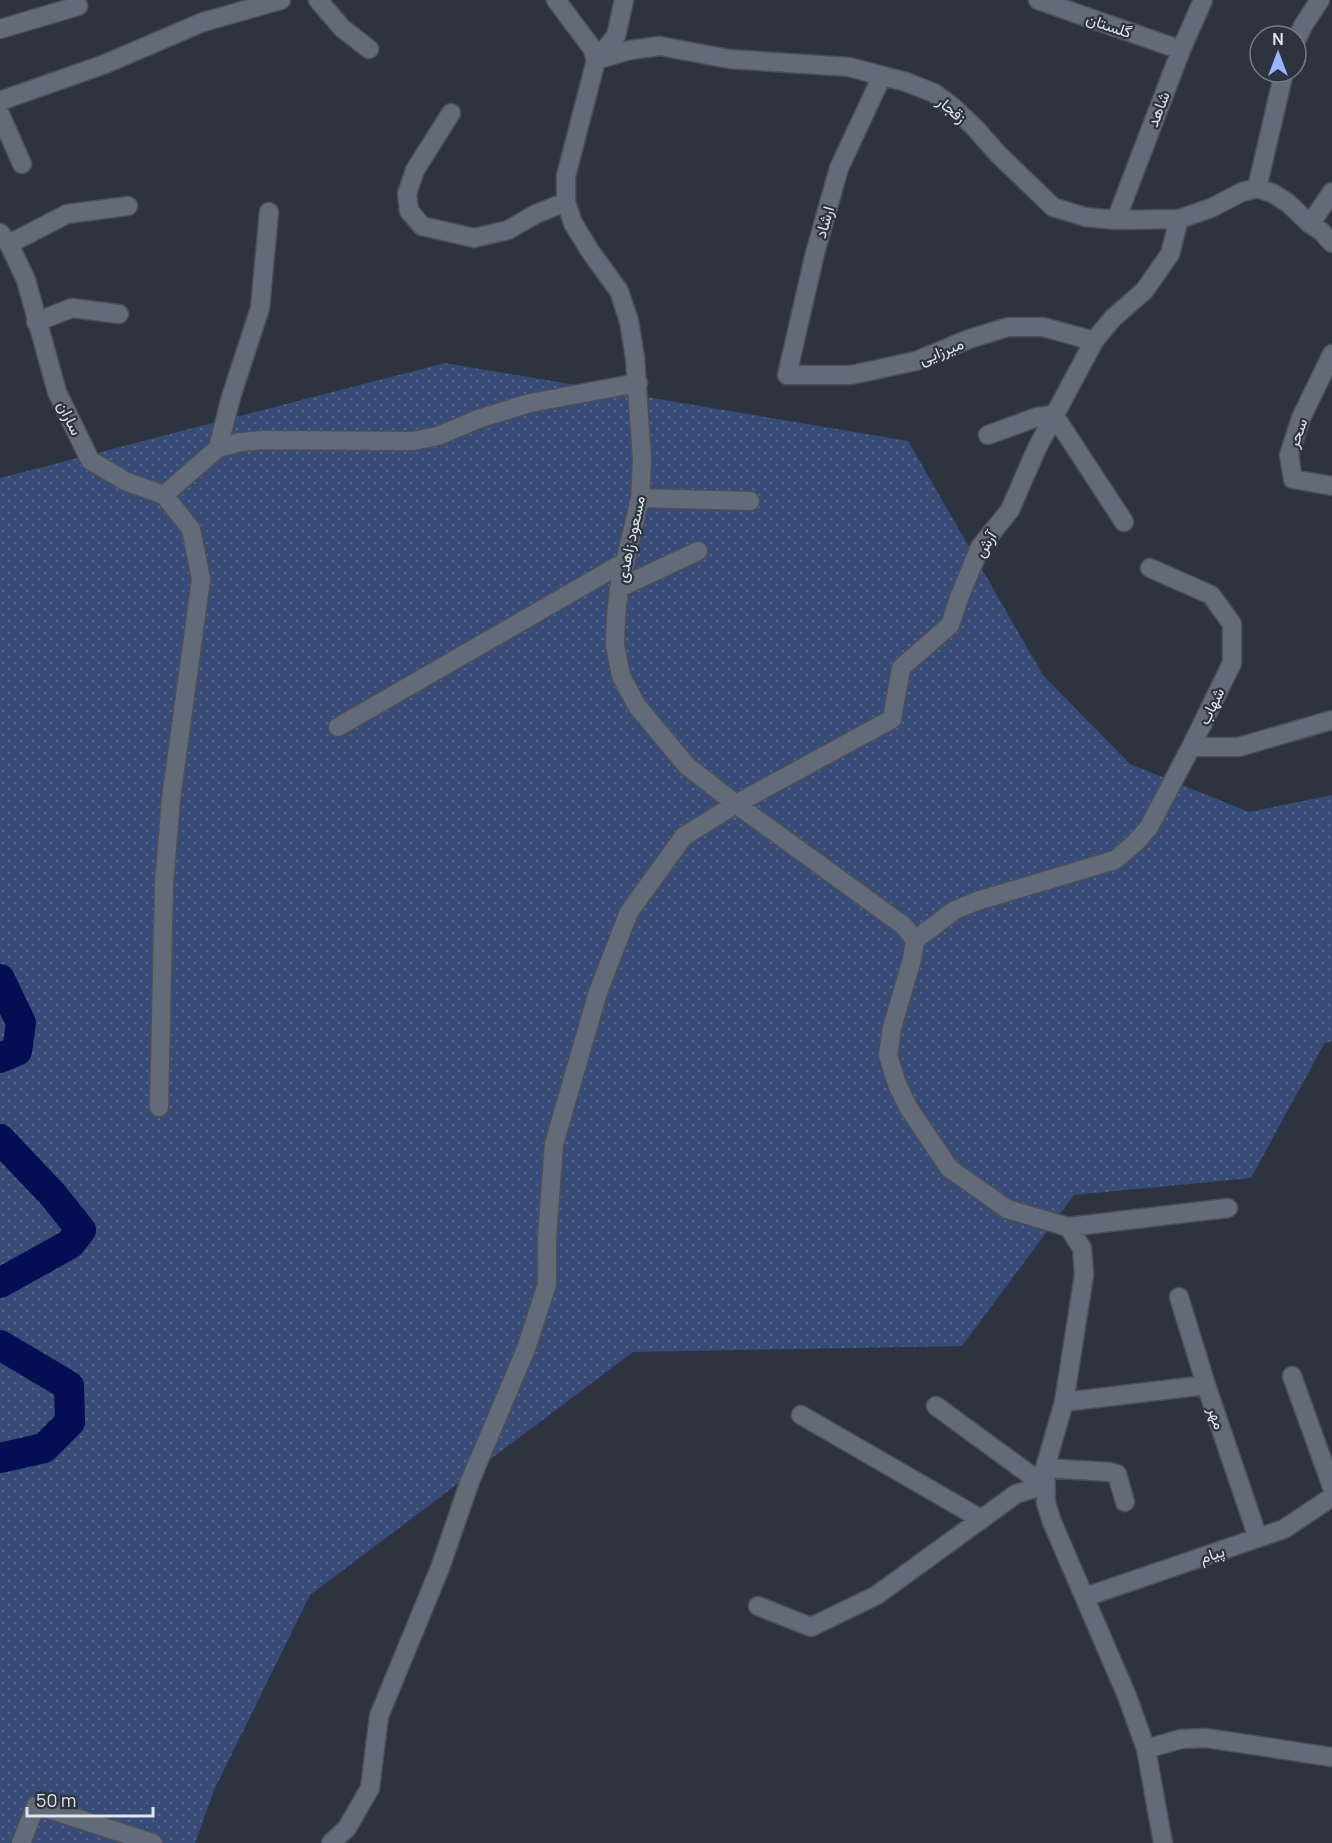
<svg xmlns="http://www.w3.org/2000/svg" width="1332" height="1843" viewBox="0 0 1332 1843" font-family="Manrope,Vazirmatn,sans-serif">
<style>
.grass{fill:url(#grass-dots)}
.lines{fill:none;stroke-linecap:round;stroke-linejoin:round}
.river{stroke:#050e52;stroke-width:30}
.minor-casing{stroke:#4b4f59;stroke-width:21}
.minor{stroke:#636a78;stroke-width:18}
.labels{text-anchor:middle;stroke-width:4.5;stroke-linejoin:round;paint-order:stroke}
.street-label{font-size:16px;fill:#e0e4ec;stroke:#2d333f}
</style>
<defs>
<pattern id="grass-dots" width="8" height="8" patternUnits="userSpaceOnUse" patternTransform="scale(1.5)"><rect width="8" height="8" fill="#384a76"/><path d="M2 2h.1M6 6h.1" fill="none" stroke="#54648a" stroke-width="1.8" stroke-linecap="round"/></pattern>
</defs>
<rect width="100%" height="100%" fill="#2d333f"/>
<path class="grass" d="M445,363L908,441L1043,675L1130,764L1249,812L1332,795V1041L1324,1044L1251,1178L1074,1195L962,1346L633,1352L310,1595L215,1788L195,1843H0V478Z"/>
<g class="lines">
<path class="river" d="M0,979L21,1023L17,1051L0,1058
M0,1139L53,1195L81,1230L70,1244L0,1283
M0,1345L69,1386L70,1422L44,1448L0,1458"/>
<g class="minor-casing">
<path id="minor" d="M318,0L342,28L369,49
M556,0L592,48L596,60L566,176V202L573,223L590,251L619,291L629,321L635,358L642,460L640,498L619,588L616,616L615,645L621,676L637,706L687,766L736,804L904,926L915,940
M1038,0L1181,50
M0,29L78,6
M1296,40L1304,24L1320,0
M596,60L630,50L660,46L729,59L849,67L906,82L934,93L953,107L975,128L999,155L1053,207L1085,217L1116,220L1179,219L1211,208L1242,192L1257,188L1272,193L1288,203L1310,224L1321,231L1332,243
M596,60L616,36L624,0
M882,76L839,168L815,253L787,375H851L916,361L969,339L1008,327H1043L1094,341
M0,101L105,64L203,22L281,0
M451,113L415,170L407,194L409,211L422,226L474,238L508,230L536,214L566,202
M0,114L22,164
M1257,188L1284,72
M1116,220L1181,50L1203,0
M1310,224L1332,192
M0,233L9,244L26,280L57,392L90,460L125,481L164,495L218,448L240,442L264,440L413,441L438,436L478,419L530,403L638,383
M9,244L67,214L128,206
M36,322L72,308L119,314
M1332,354L1301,418L1289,455L1293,479L1332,486
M988,435L1037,417L1054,415L1124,522
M218,448L231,397L260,308L269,212
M640,498L750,501
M1150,568L1211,595L1232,624V663L1191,747H1239L1332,720
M619,588L698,551
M338,727L626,561
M159,1107L164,884L171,799L201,579L191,529L164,495
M1068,1227L1228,1208
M1179,1297L1206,1385L1258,1538
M1292,1376L1332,1487
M1064,1402L1206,1385
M936,1406L1044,1485
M801,1415L981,1519
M1045,1468L1110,1472L1117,1474L1125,1502
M1085,1597L1284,1529L1332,1497
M758,1606L811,1627L877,1595L1016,1494L1044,1485
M1146,1749L1181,1739L1206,1738L1332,1757
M21,1843L36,1805L153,1843
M331,1843L347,1828L370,1788L379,1716L440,1568L470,1481L526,1349L547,1284V1237L554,1144L598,992L629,912L684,836L736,804L892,719L901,668L950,625L959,598L980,547L1010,510L1037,448L1094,341L1113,318L1144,291L1170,254L1179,219
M1163,1843L1146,1749L1127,1696L1052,1522L1046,1503L1045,1468L1064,1402L1084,1275L1082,1248L1068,1227L1007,1209L949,1168L908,1107L897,1084L888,1055L892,1028L912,959L915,940L955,910L977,901L1115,860L1136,842L1149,827L1191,747"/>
</g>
<use href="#minor" class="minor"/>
</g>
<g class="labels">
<g class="street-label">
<text transform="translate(1109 25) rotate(19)" y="6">گلستان</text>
<text transform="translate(952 109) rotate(40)" y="6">زقجار</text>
<text transform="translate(1158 109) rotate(-69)" y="6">شاهد</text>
<text transform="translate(824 222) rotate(-74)" y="6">ارشاد</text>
<text transform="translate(941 351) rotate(-22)" y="6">میرزایی</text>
<text transform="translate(70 418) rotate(64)" y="6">ساران</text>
<text transform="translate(1297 433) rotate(-71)" y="6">سحر</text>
<text transform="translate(630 539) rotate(-78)" y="6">مسعود زاهدی</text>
<text transform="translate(985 544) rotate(-57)" y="6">آرش</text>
<text transform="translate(1211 706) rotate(-64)" y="6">شهاب</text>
<text transform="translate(1217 1418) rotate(71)" y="6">مهر</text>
<text transform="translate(1212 1554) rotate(-19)" y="6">پیام</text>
</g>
</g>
<g transform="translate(1278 54)"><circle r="28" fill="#2d333f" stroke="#757a84" stroke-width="1.5"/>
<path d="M0-4.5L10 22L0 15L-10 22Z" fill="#98b6fd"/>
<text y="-9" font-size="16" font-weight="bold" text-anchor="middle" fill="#e0e4ec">N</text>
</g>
<path d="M27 1807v9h126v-9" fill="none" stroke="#e0e4ec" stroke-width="3"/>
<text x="36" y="1807" font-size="18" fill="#e0e4ec" stroke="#2d333f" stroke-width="4.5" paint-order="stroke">50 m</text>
</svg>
